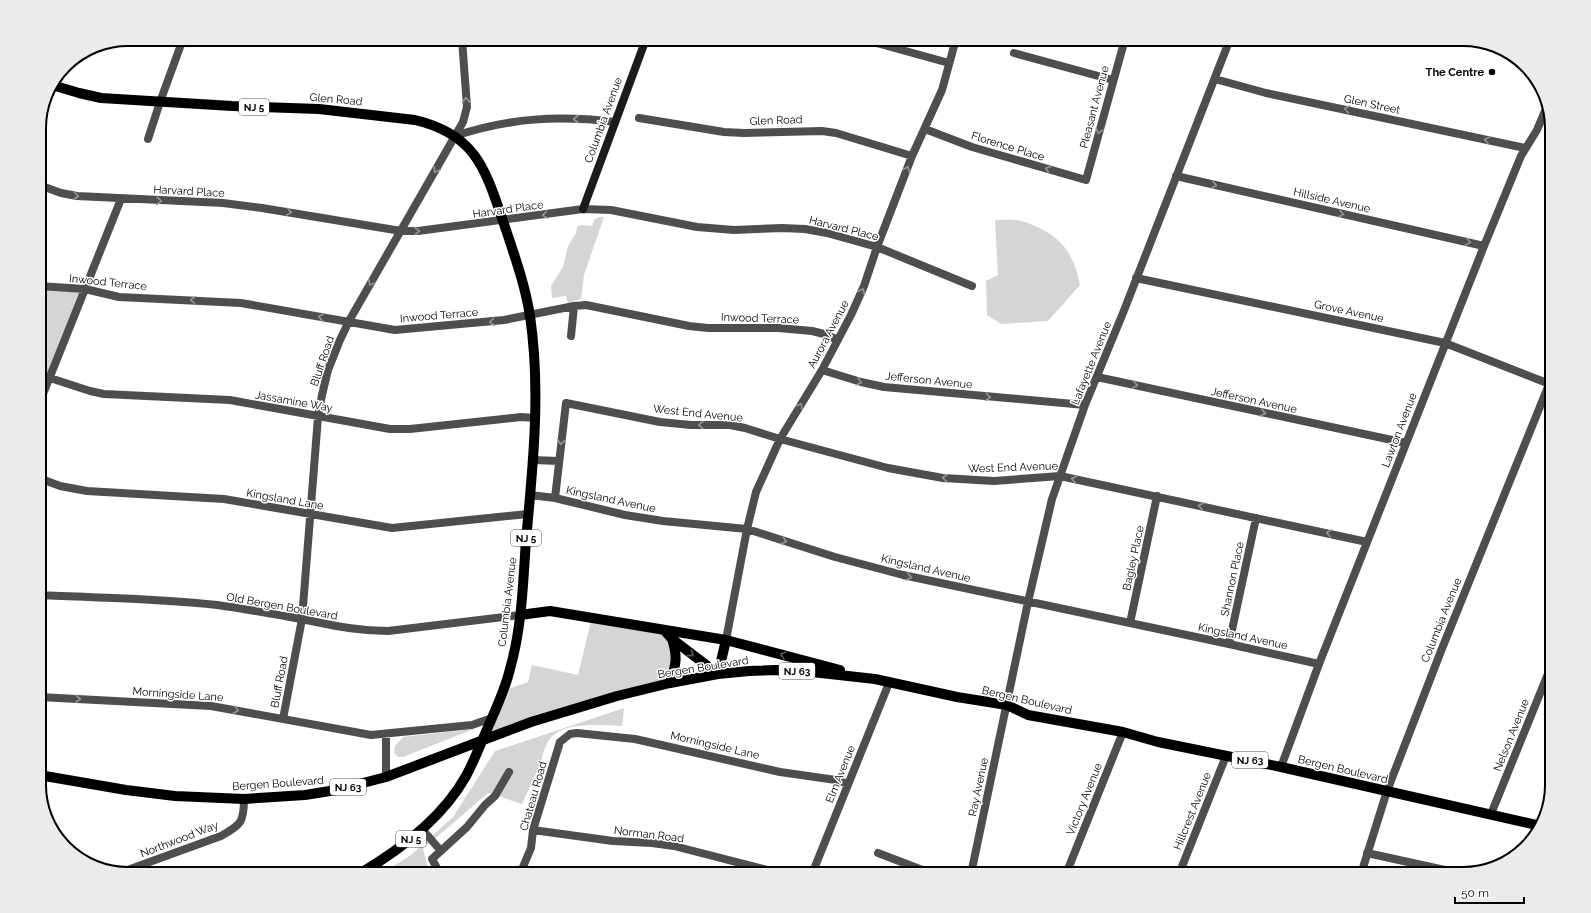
<svg xmlns="http://www.w3.org/2000/svg" width="1591" height="913" viewBox="0 0 1591 913" font-family="Raleway,sans-serif">
<style>
.green{fill:#d5d5d5}
.lines{fill:none;stroke-linecap:round;stroke-linejoin:round}
.street{stroke:#4e4e4e;stroke-width:8}
.secondary{stroke:#1b1b1b;stroke-width:8}
.primary{stroke:#000;stroke-width:10}
.oneway{stroke:#959595}
.oneway2{stroke:#595959}
.poi-dot{fill:#000;stroke:#fff;stroke-width:1.5}
.labels{text-anchor:middle;stroke-width:3;stroke-linejoin:round;paint-order:stroke}
.shield{fill:#fff;stroke:#4c4c4c;stroke-width:1}
.shield-label{font-size:10px;font-weight:bold;fill:#000}
.poi-label{font-size:11px;font-weight:bold;fill:#000;stroke:#fff;text-anchor:end}
.street-label{font-size:11px;fill:#000;stroke:#fff}
.rim{fill:none;stroke:#000;stroke-width:2}
</style>
<rect width="100%" height="100%" fill="#fff"/>
<path class="green" d="M599,217H604L584,275L581,299L568,303L566,296L552,298L551,286L563,267L568,246L576,233L577,227L580,225L592,226L594,220Z
M995,220C1001,220 1008,219 1014,220C1021,220 1028,223 1035,226C1063,238 1074,255 1080,285L1048,321L1001,324L987,315L986,281L998,275Z
M39,286L85,289L39,404Z
M592,617L665,631L672,639L670,683L482,741L503,691L528,682L532,665L578,675Z
M624,708L622,726C605,725 569,722 555,734C545,741 544,753 540,764C535,777 528,790 522,804L488,793L423,849L430,874H381L411,855L453,817L495,751Z
M474,729L403,757H398L394,753L395,746L403,737Z"/>
<g class="lines">
<path class="street" d="M862,39L949,63
M1014,53L1113,80
M1215,79L1266,93L1525,148
M639,118L724,132L744,133L822,131L836,133L912,156
M925,129L972,147L1086,180L1125,39
M455,136C509,118 559,115 615,122
M148,139L160,102L183,39
M1176,176L1484,246
M39,185L61,193L77,196L223,203L262,208L401,231H418L583,209L611,210L697,227L734,230L782,228L805,229L827,233L877,247L972,286
M1136,278L1445,343L1552,385
M39,286L85,289L119,297L241,303L395,330L504,320L574,306L586,305L689,326L708,328H778L812,331L824,334L838,340
M571,336L574,306
M822,370L861,382L884,387L1085,405
M1097,377L1406,443
M50,378L90,391L104,394L230,400L390,429H410L521,417L535,418
M39,404L121,199
M532,460L559,461
M39,478L60,486L87,491L224,499L392,528L528,514
M530,495L555,498L625,515L663,521L747,529L835,557L903,575L1229,644L1319,664
M555,498L566,403L660,422L691,425H730L745,428L780,439L888,468L943,478L994,481L1060,476L1367,542
M39,595C98,598 158,598 217,605C246,609 273,614 301,619C332,625 355,631 388,631L520,615
M1130,623L1157,496
M726,640L747,529L756,492L780,439L822,370L851,315L864,286L877,247L912,156L942,90L956,39
M1229,644L1256,518
M39,697L211,706L371,735L472,725L492,718
M283,719L302,619L318,417L322,395L328,370L340,340L349,321L463,122L467,107L462,39
M1281,767L1319,664L1484,246L1521,156L1537,130L1547,106
M386,777V735
M1491,814L1552,664
M422,829L441,851
M533,830L613,841L652,843L674,846L783,874
M878,853L933,874
M1367,853L1463,874
M122,872L221,836C241,825 244,822 244,799
M440,874L432,859L467,827L485,805L495,796L509,772
M520,874L531,848L533,830L560,742L570,734L577,733L635,739L780,772L836,780L848,784
M812,874L889,683
M971,874L1028,602L1052,499L1085,405L1123,313L1230,39
M1066,874L1123,732
M1179,874L1226,756
M1361,874L1387,791L1441,651L1552,377"/>
<path class="secondary" d="M583,209L646,39"/>
<path class="primary" d="M52,85L79,93L101,98L232,106L319,109L415,120C475,134 485,168 503,221C513,251 525,284 530,316C541,390 533,466 526,540C523,583 522,627 510,669C504,694 492,717 482,741C477,753 472,765 466,776C442,819 400,850 359,874
M520,615L550,611L726,640L840,670
M665,631L672,639L718,674
M718,674L726,640
M670,683C676,665 678,657 672,639
M39,775L126,790L175,796L244,799L305,795L336,790L386,777L531,722L617,696L670,683L718,674L749,671L776,670L803,671L875,679L957,697L1007,705L1028,715L1123,732L1158,742L1281,767L1541,826"/>
</g>
<defs><path id="oneway-chevron" d="M-2-3.5L2.5 0L-2 3.5" fill="none" stroke-width="1.6" stroke-linecap="round" stroke-linejoin="round"/></defs>
<g class="oneway">
<use href="#oneway-chevron" transform="translate(466 100) rotate(-92)"/>
<use href="#oneway-chevron" transform="translate(1347 109) rotate(-168)"/>
<use href="#oneway-chevron" transform="translate(576 119) rotate(180)"/>
<use href="#oneway-chevron" transform="translate(1099 131) rotate(105)"/>
<use href="#oneway-chevron" transform="translate(1487 140) rotate(-168)"/>
<use href="#oneway-chevron" transform="translate(907 169) rotate(-69)"/>
<use href="#oneway-chevron" transform="translate(1048 169) rotate(-164)"/>
<use href="#oneway-chevron" transform="translate(436 170) rotate(120)"/>
<use href="#oneway-chevron" transform="translate(1214 185) rotate(13)"/>
<use href="#oneway-chevron" transform="translate(76 196) rotate(7)"/>
<use href="#oneway-chevron" transform="translate(159 201) rotate(3)"/>
<use href="#oneway-chevron" transform="translate(289 212) rotate(9)"/>
<use href="#oneway-chevron" transform="translate(1341 214) rotate(13)"/>
<use href="#oneway-chevron" transform="translate(545 215) rotate(171)"/>
<use href="#oneway-chevron" transform="translate(417 231) rotate(-3)"/>
<use href="#oneway-chevron" transform="translate(1468 242) rotate(13)"/>
<use href="#oneway-chevron" transform="translate(371 283) rotate(120)"/>
<use href="#oneway-chevron" transform="translate(862 291) rotate(-67)"/>
<use href="#oneway-chevron" transform="translate(193 300) rotate(-177)"/>
<use href="#oneway-chevron" transform="translate(321 317) rotate(-170)"/>
<use href="#oneway-chevron" transform="translate(492 322) rotate(173)"/>
<use href="#oneway-chevron" transform="translate(859 382) rotate(15)"/>
<use href="#oneway-chevron" transform="translate(1135 385) rotate(12)"/>
<use href="#oneway-chevron" transform="translate(988 397) rotate(5)"/>
<use href="#oneway-chevron" transform="translate(800 406) rotate(-59)"/>
<use href="#oneway-chevron" transform="translate(1263 413) rotate(12)"/>
<use href="#oneway-chevron" transform="translate(701 425) rotate(-179)"/>
<use href="#oneway-chevron" transform="translate(561 442) rotate(98)"/>
<use href="#oneway-chevron" transform="translate(945 478) rotate(-174)"/>
<use href="#oneway-chevron" transform="translate(1074 479) rotate(-168)"/>
<use href="#oneway-chevron" transform="translate(1201 506) rotate(-168)"/>
<use href="#oneway-chevron" transform="translate(1329 533) rotate(-168)"/>
<use href="#oneway-chevron" transform="translate(784 541) rotate(18)"/>
<use href="#oneway-chevron" transform="translate(909 577) rotate(12)"/>
<use href="#oneway-chevron" transform="translate(78 699) rotate(3)"/>
<use href="#oneway-chevron" transform="translate(236 710) rotate(10)"/>
</g>
<g class="oneway2">
<use href="#oneway-chevron" transform="translate(691 654) rotate(37)"/>
<use href="#oneway-chevron" transform="translate(783 655) rotate(-165)"/>
</g>
<circle class="poi-dot" cx="1492" cy="72" r="4"/>
<g class="labels">
<g class="shield">
<rect x="239" y="99" width="30" height="16" rx="3"/>
<rect x="511" y="530" width="30" height="16" rx="3"/>
<rect x="779" y="663" width="36" height="16" rx="3"/>
<rect x="1232" y="752" width="36" height="16" rx="3"/>
<rect x="330" y="779" width="36" height="16" rx="3"/>
<rect x="396" y="831" width="30" height="16" rx="3"/>
</g>
<g class="shield-label">
<text x="254" y="111">NJ 5</text>
<text x="526" y="542">NJ 5</text>
<text x="797" y="675">NJ 63</text>
<text x="1250" y="764">NJ 63</text>
<text x="348" y="791">NJ 63</text>
<text x="411" y="843">NJ 5</text>
</g>
<g class="poi-label">
<text x="1484" y="76">The Centre</text>
</g>
<g class="street-label">
<text transform="translate(336 99) rotate(5)" y="4">Glen Road</text>
<text transform="translate(1372 104) rotate(12)" y="4">Glen Street</text>
<text transform="translate(1094 107) rotate(-75)" y="4">Pleasant Avenue</text>
<text transform="translate(603 120) rotate(-70)" y="4">Columbia Avenue</text>
<text transform="translate(776 120) rotate(-2)" y="4">Glen Road</text>
<text transform="translate(1008 146) rotate(17)" y="4">Florence Place</text>
<text transform="translate(189 191) rotate(3)" y="4">Harvard Place</text>
<text transform="translate(1332 200) rotate(13)" y="4">Hillside Avenue</text>
<text transform="translate(508 209) rotate(-8)" y="4">Harvard Place</text>
<text transform="translate(844 228) rotate(14)" y="4">Harvard Place</text>
<text transform="translate(108 282) rotate(6)" y="4">Inwood Terrace</text>
<text transform="translate(1349 311) rotate(12)" y="4">Grove Avenue</text>
<text transform="translate(439 315) rotate(-5)" y="4">Inwood Terrace</text>
<text transform="translate(760 318) rotate(2)" y="4">Inwood Terrace</text>
<text transform="translate(828 334) rotate(-62)" y="4">Aurora Avenue</text>
<text transform="translate(322 361) rotate(-71)" y="4">Bluff Road</text>
<text transform="translate(1091 363) rotate(-68)" y="4">Lafayette Avenue</text>
<text transform="translate(929 380) rotate(6)" y="4">Jefferson Avenue</text>
<text transform="translate(1254 400) rotate(12)" y="4">Jefferson Avenue</text>
<text transform="translate(294 401) rotate(10)" y="4">Jassamine Way</text>
<text transform="translate(698 413) rotate(6)" y="4">West End Avenue</text>
<text transform="translate(1399 430) rotate(-69)" y="4">Lawton Avenue</text>
<text transform="translate(1013 467) rotate(-2)" y="4">West End Avenue</text>
<text transform="translate(285 499) rotate(10)" y="4">Kingsland Lane</text>
<text transform="translate(611 499) rotate(12)" y="4">Kingsland Avenue</text>
<text transform="translate(1133 558) rotate(-78)" y="4">Bagley Place</text>
<text transform="translate(926 568) rotate(13)" y="4">Kingsland Avenue</text>
<text transform="translate(1232 579) rotate(-78)" y="4">Shannon Place</text>
<text transform="translate(507 602) rotate(-83)" y="4">Columbia Avenue</text>
<text transform="translate(282 606) rotate(10)" y="4">Old Bergen Boulevard</text>
<text transform="translate(1441 620) rotate(-68)" y="4">Columbia Avenue</text>
<text transform="translate(1243 636) rotate(12)" y="4">Kingsland Avenue</text>
<text transform="translate(703 667) rotate(-9)" y="4">Bergen Boulevard</text>
<text transform="translate(279 682) rotate(-79)" y="4">Bluff Road</text>
<text transform="translate(178 694) rotate(4)" y="4">Morningside Lane</text>
<text transform="translate(1027 700) rotate(13)" y="4">Bergen Boulevard</text>
<text transform="translate(1511 735) rotate(-68)" y="4">Nelson Avenue</text>
<text transform="translate(715 745) rotate(13)" y="4">Morningside Lane</text>
<text transform="translate(1343 769) rotate(13)" y="4">Bergen Boulevard</text>
<text transform="translate(840 774) rotate(-68)" y="4">Elm Avenue</text>
<text transform="translate(278 783) rotate(-4)" y="4">Bergen Boulevard</text>
<text transform="translate(978 787) rotate(-78)" y="4">Ray Avenue</text>
<text transform="translate(533 796) rotate(-74)" y="4">Chateau Road</text>
<text transform="translate(1084 799) rotate(-68)" y="4">Victory Avenue</text>
<text transform="translate(1192 811) rotate(-68)" y="4">Hillcrest Avenue</text>
<text transform="translate(649 834) rotate(7)" y="4">Norman Road</text>
<text transform="translate(179 839) rotate(-21)" y="4">Northwood Way</text>
</g>
</g>
<path d="M0 0H1591V913H0ZM128 46H1463A82 82 0 0 1 1545 128V785A82 82 0 0 1 1463 867H128A82 82 0 0 1 46 785V128A82 82 0 0 1 128 46Z" fill="#ebebeb" fill-rule="evenodd"/>
<path class="rim" d="M128 46H1463A82 82 0 0 1 1545 128V785A82 82 0 0 1 1463 867H128A82 82 0 0 1 46 785V128A82 82 0 0 1 128 46Z"/>
<path d="M1455 897v6h69v-6" fill="none" stroke="#000000" stroke-width="2"/>
<text x="1461" y="897" font-size="12" fill="#000000" stroke="#ffffff" stroke-width="3" paint-order="stroke">50 m</text>
</svg>
